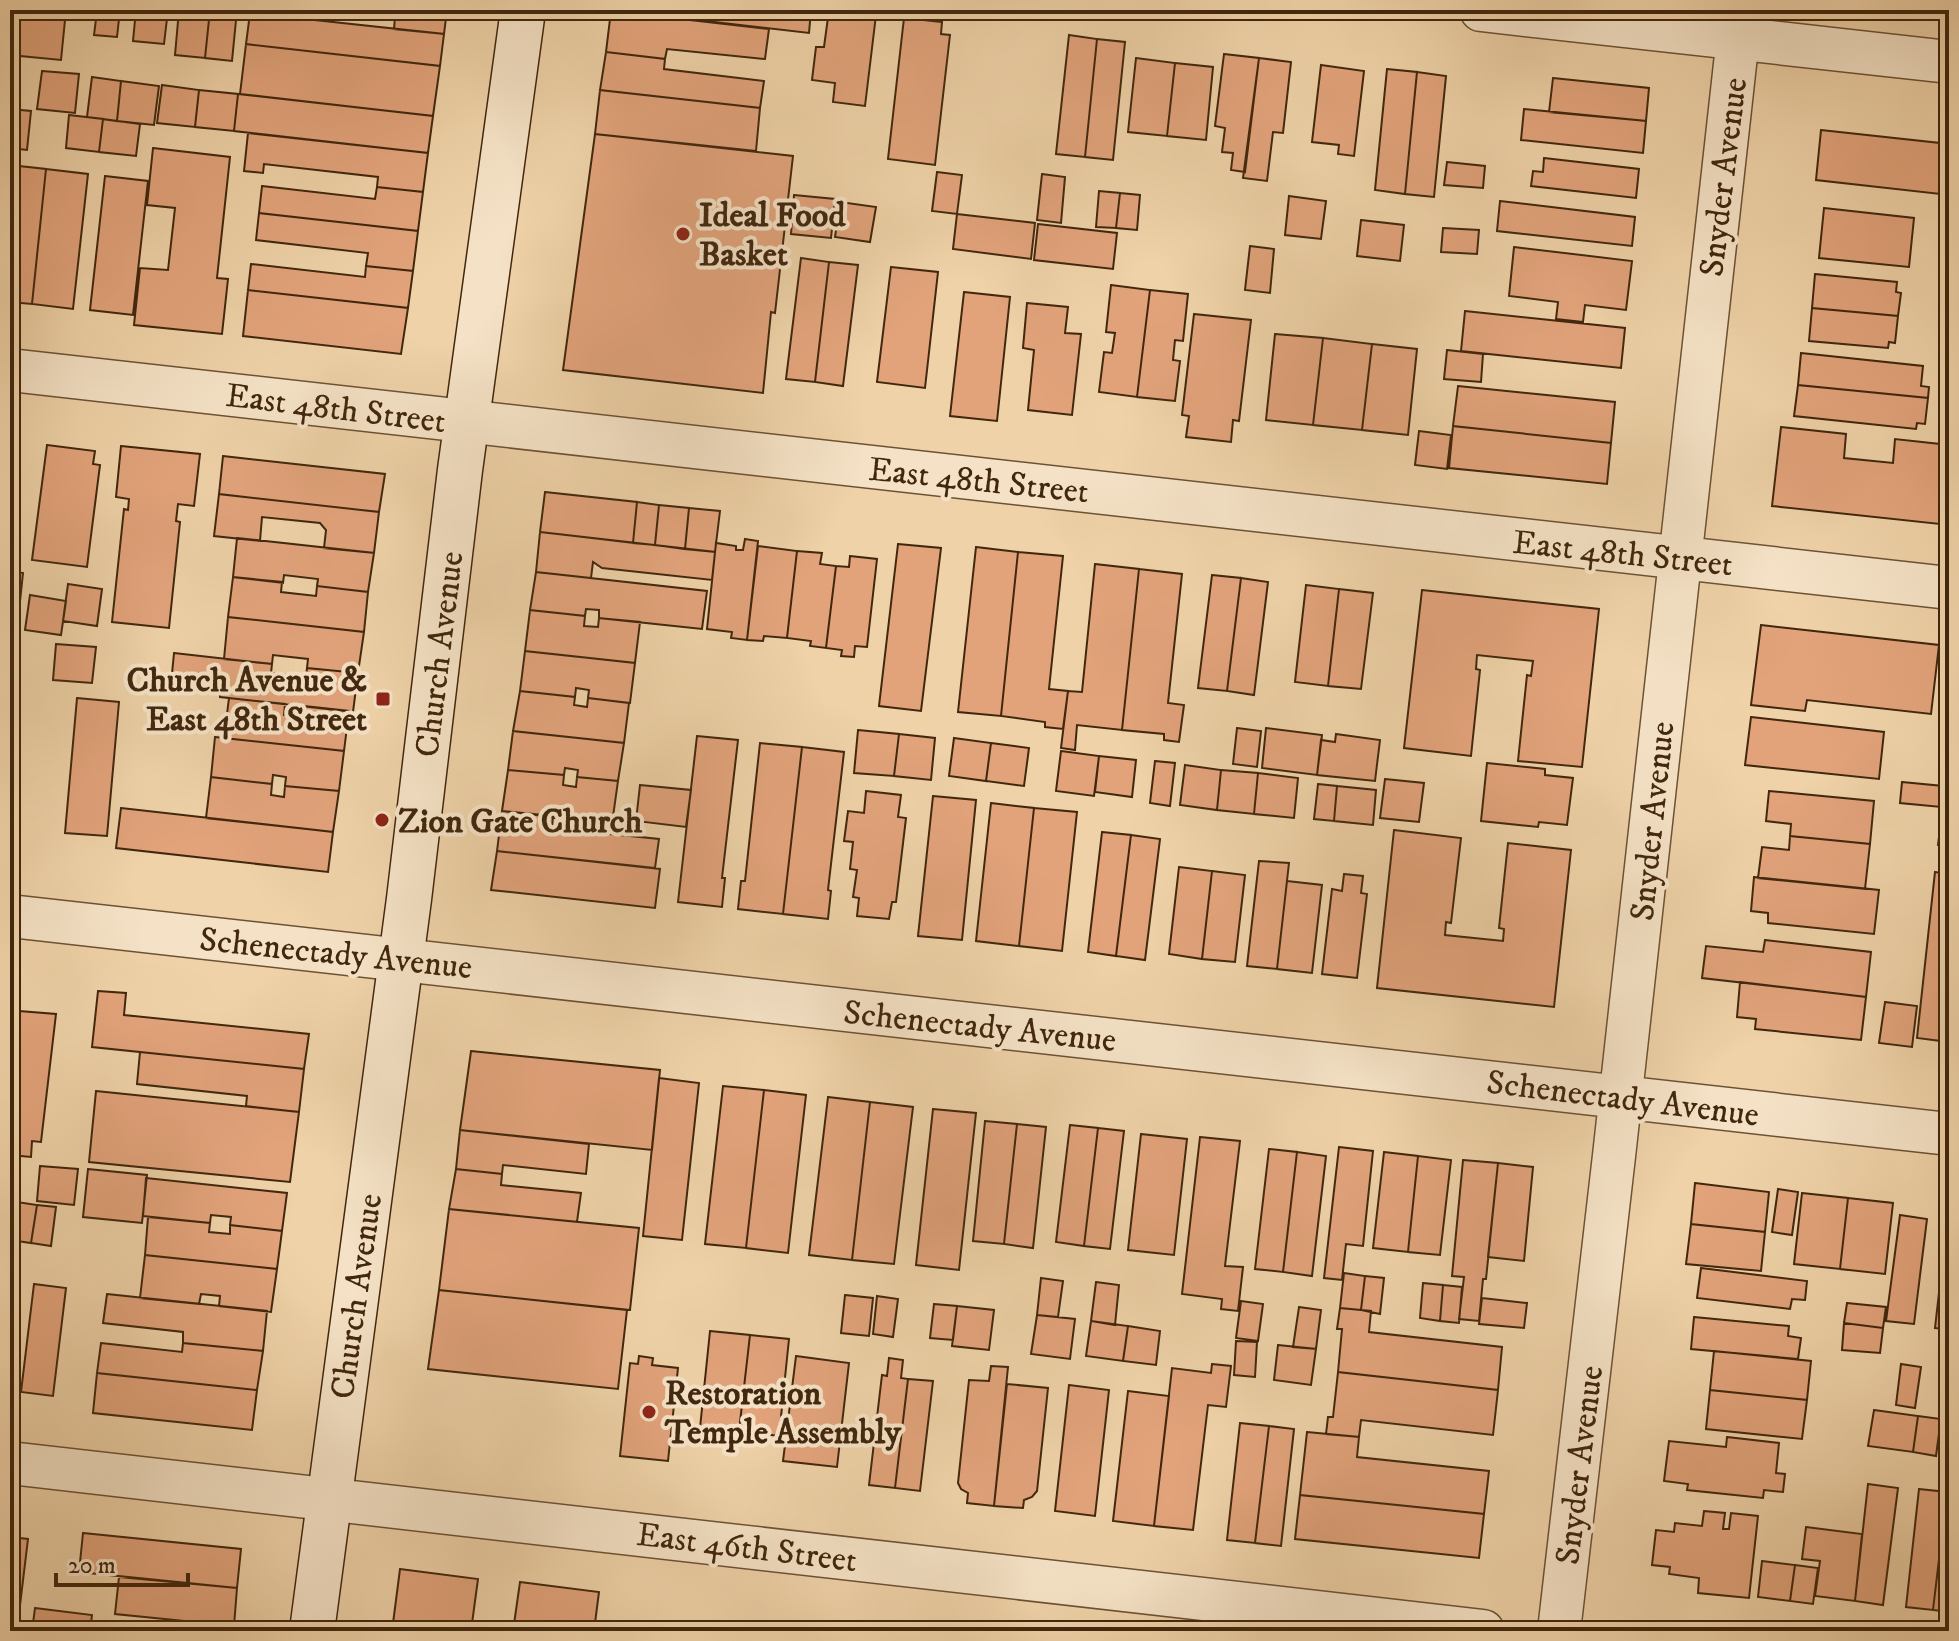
<svg xmlns="http://www.w3.org/2000/svg" width="1959" height="1641" viewBox="0 0 1959 1641" font-family="'IM FELL DW Pica',serif">
<style>
.building{fill:#e2a37b;stroke:#41270e;stroke-width:2}
.lines{fill:none;stroke-linecap:round;stroke-linejoin:round}
.minor-casing{stroke:#6c5234;stroke-width:45}
.secondary-casing{stroke:#41270e;stroke-width:47}
.minor{stroke:#f5e2c6;stroke-width:42}
.secondary{stroke:#f5e2c6;stroke-width:44}
.poi-dot{fill:#8f2418;stroke:#f5e2c6;stroke-width:3}
.labels{text-anchor:middle;stroke-width:8;stroke-linejoin:round;paint-order:stroke}
.street-label{font-size:34px;fill:#41270e;stroke:#f5e2c6}
.poi-label{font-size:34px;font-weight:bold;fill:#41270e;stroke:#f5e2c6;text-anchor:start}
</style>
<rect width="100%" height="100%" fill="#efd2a8"/>
<filter id="stains"><feTurbulence type="fractalNoise" baseFrequency=".0025" numOctaves="4"/><feColorMatrix values="0 0 0 0 .2 0 0 0 0 .09 0 0 0 0 .02 0 0 0 .5 -.17"/></filter>
<radialGradient id="worn" r=".72"><stop offset=".6" stop-color="#630" stop-opacity="0"/><stop offset="1" stop-color="#630" stop-opacity=".3"/></radialGradient>
<path class="building" d="M15,10H66L61,60L10,55Z
M87,10H120L117,37L94,35L96,19L87,18Z
M136,10H168L164,44L133,41Z
M179,10H210L205,58L175,55Z
M210,10H237L232,61L205,58Z
M330,10H447L444,34L394,29L395,17Z
M611,10H811L809,33Z
M829,10L876,15L865,106L833,102L835,83L812,80L816,47H824Z
M611,11L769,29L765,59L667,49L665,59L606,52Z
M250,13L444,34L440,66L246,44Z
M904,18L942,22L941,34L950,35L935,165L888,159Z
M1069,35L1097,39L1085,157L1056,154Z
M1097,39L1125,42L1113,160L1085,157Z
M246,44L440,66L433,116L240,94Z
M606,52L665,59L664,69L764,81L760,108L600,90Z
M1224,54L1259,58L1245,172L1231,170L1233,153L1222,152L1225,128L1215,126Z
M1136,58L1175,63L1167,136L1128,132Z
M1259,58L1291,62L1283,133L1273,132L1267,181L1243,178Z
M1175,63L1213,67L1206,140L1167,136Z
M1321,65L1364,71L1354,156L1338,154L1339,145L1312,142Z
M1387,69L1417,72L1405,194L1375,190Z
M42,71L79,74L75,113L37,109Z
M1417,72L1446,76L1434,197L1405,194Z
M92,77L121,81L117,121L87,117Z
M1553,78L1649,88L1646,121L1549,112Z
M121,81L159,86L154,125L117,121Z
M162,85L199,90L195,127L157,123Z
M199,90L238,94L234,131L195,127Z
M600,90L760,108L756,151L595,134Z
M238,94L433,116L428,153L234,131Z
M10,109L31,111L27,150L10,148Z
M1524,109L1646,121L1643,153L1521,140Z
M69,115L103,119L99,152L66,148Z
M103,119L140,124L136,156L99,152Z
M1821,130L1949,144V195L1816,180Z
M248,133L428,153L423,192L377,187L378,177L264,164L263,173L244,171Z
M595,134L793,156L775,313L771,312L763,393L563,370Z
M153,148L230,157L217,278L228,279L222,334L134,325L140,268L168,270L175,208L147,205Z
M1544,158L1639,169L1636,198L1531,186L1533,171L1543,172Z
M1447,162L1485,166L1483,188L1444,185Z
M10,165L46,169L32,304L10,302Z
M46,169L88,174L73,309L32,304Z
M937,172L962,175L957,214L932,211Z
M1042,174L1065,177L1061,223L1037,220Z
M105,176L148,181L133,315L90,310Z
M262,186L375,199L377,187L423,192L418,231L259,213Z
M1099,191L1120,193L1116,228L1096,227Z
M1120,193L1140,195L1137,230L1116,228Z
M794,195L835,199L831,238L791,234Z
M1289,196L1326,201L1321,239L1285,235Z
M1500,201L1635,217L1632,246L1497,231Z
M840,202L876,207L870,242L835,237Z
M1824,208L1914,218L1909,267L1819,258Z
M259,213L418,231L413,271L366,266L368,253L256,240Z
M957,214L1035,223L1031,259L953,249Z
M1361,220L1404,225L1400,261L1357,256Z
M1038,224L1117,233L1113,269L1034,260Z
M1443,228L1479,230L1477,254L1441,252Z
M1250,246L1274,249L1270,293L1245,290Z
M1514,247L1632,261L1626,310L1585,305L1583,322L1556,319L1558,302L1509,296Z
M801,258L829,262L815,382L786,379Z
M829,262L858,265L843,386L815,382Z
M251,264L365,277L366,266L413,271L408,308L248,290Z
M891,267L938,272L925,388L877,382Z
M1815,274L1897,282L1896,292L1901,293L1898,316L1812,308Z
M1111,285L1150,290L1137,397L1099,392L1104,352L1112,353L1115,333L1106,332Z
M248,290L408,308L401,354L243,336Z
M1150,290L1188,294L1183,341L1175,340L1173,360L1180,361L1175,401L1137,397Z
M964,292L1010,297L997,421L950,416Z
M1027,303L1068,307L1065,333L1081,334L1072,415L1028,410L1034,350L1023,348Z
M1812,308L1898,316L1895,343L1889,342L1888,348L1809,341Z
M1465,311L1625,328L1621,368L1461,351Z
M1194,314L1251,320L1239,421L1233,420L1231,442L1186,437L1189,416L1182,415Z
M1275,334L1323,338L1313,425L1266,420Z
M1323,338L1372,344L1362,430L1313,425Z
M1372,344L1417,349L1408,435L1362,430Z
M1447,350L1483,354L1481,382L1444,379Z
M1801,353L1923,366L1921,386L1929,387L1928,398L1798,385Z
M1798,385L1928,398L1925,424L1917,423L1916,429L1794,416Z
M1458,386L1615,402L1611,443L1453,426Z
M1453,426L1611,443L1607,484L1449,468Z
M1781,427L1846,434L1844,458L1893,463L1895,439L1949,445V525L1772,506Z
M1419,431L1451,435L1447,469L1415,465Z
M47,445L95,451L93,464L100,465L87,567L32,560Z
M121,446L200,454L194,506L178,504L176,521L180,522L169,628L112,622L124,509L128,510L129,499L116,497Z
M223,456L385,474L379,512L219,494Z
M545,492L637,502L633,543L540,532Z
M219,494L379,512L374,553L324,548L326,530L320,523L262,517L260,541L214,536Z
M637,502L659,505L655,545L633,543Z
M659,505L689,508L685,549L655,545Z
M689,508L720,511L715,552L685,549Z
M540,532L715,552L712,580L602,568L593,562L591,578L536,572Z
M237,538L374,553L368,592L317,586L318,579L284,575L283,583L233,577Z
M745,539L758,541L747,640L731,638L732,632L707,629L716,543L736,546V550H743Z
M898,544L941,548L921,711L879,706Z
M758,546L797,551L787,638L764,636L763,641L747,640Z
M976,547L1018,552L1001,716L958,712Z
M797,551L822,553L820,564L836,566L826,648L810,646L811,641L787,638Z
M1018,552L1063,556L1049,689L1068,691L1063,729L1045,727V722L1001,716Z
M850,556L877,559L867,647L855,646L854,657L841,656L842,650L826,648L836,566L849,567Z
M1095,564L1139,569L1122,730L1077,725L1075,750L1061,748L1068,691L1082,692Z
M1139,569L1182,574L1168,703L1184,705L1179,742L1164,740V734L1122,730Z
M10,571L23,573L17,630H10Z
M536,572L707,591L702,629L599,618V610L586,609L585,616L530,610Z
M1212,575L1241,578L1227,691L1198,688Z
M233,577L282,582L281,592L316,596L317,586L368,592L364,632L228,617Z
M1241,578L1268,582L1254,695L1227,691Z
M68,584L102,589L97,626L63,621Z
M1306,585L1339,589L1328,686L1295,682Z
M1339,589L1373,593L1361,689L1328,686Z
M1422,590L1599,609L1582,767L1518,761L1527,675L1531,676L1533,661L1477,655L1476,669L1480,670L1471,756L1404,748Z
M30,595L66,601L61,635L25,630Z
M530,610L585,616L584,626L598,627L599,618L640,622L635,663L525,651Z
M228,617L364,632L358,673L307,668L308,659L273,655L272,664L224,659Z
M1761,625L1939,645L1931,714L1807,700L1805,711L1751,705Z
M56,644L96,647L92,683L53,680Z
M525,651L635,663L630,703L588,698L589,690L576,688L575,697L520,691Z
M174,653L272,664L271,673L306,676L307,668L358,673L353,712L220,697V689L171,684Z
M520,691L575,697L574,705L587,707L588,698L629,703L624,743L513,731Z
M77,698L119,702L107,836L65,833Z
M229,698L285,704L284,715L295,717L296,705L349,711L344,751L224,738Z
M1751,717L1884,732L1879,779L1745,765Z
M1237,728L1261,731L1257,767L1233,764Z
M1266,728L1322,735L1317,775L1262,768Z
M858,730L899,734L894,776L854,773Z
M513,731L624,743L618,781L577,777L578,770L565,768L564,775L508,770Z
M899,734L935,738L931,780L894,776Z
M1336,734L1380,740L1375,781L1317,775L1321,740L1335,742Z
M697,736L738,740L722,878H725L722,907L678,902Z
M215,737L344,751L339,791L285,786L286,777L273,775L272,784L211,777Z
M954,738L991,743L986,781L949,776Z
M760,743L802,747L783,914L738,909L741,881H745Z
M991,743L1029,748L1024,786L986,781Z
M802,747L844,752L828,890L831,891L828,919L783,914Z
M1061,751L1099,756L1094,796L1056,791Z
M1099,756L1136,760L1132,797L1095,792Z
M1155,761L1175,763L1170,806L1150,803Z
M1487,763L1545,769V775L1573,778L1567,825L1539,822L1538,827L1481,821Z
M1185,765L1221,770L1217,810L1180,805Z
M508,770L564,775L563,785L576,787L577,777L618,781L612,824L502,811Z
M1221,770L1258,773L1254,814L1217,810Z
M1258,773L1298,778L1294,818L1254,814Z
M211,777L272,784L271,795L284,797L285,786L339,791L333,832L206,818Z
M1385,779L1424,783L1419,822L1380,818Z
M1902,782L1943,786L1941,807L1900,803Z
M1318,784L1337,786L1334,821L1314,819Z
M640,785L691,790L686,827L636,821Z
M1337,786L1376,790L1373,825L1334,821Z
M866,791L901,795L898,817L906,818L896,902H892L889,919L857,916L859,898L853,897L857,870L850,869L853,842L844,841L848,811L864,813Z
M1769,791L1874,801L1870,844L1790,836L1791,824L1766,821Z
M933,796L976,800L962,940L918,936Z
M991,803L1034,808L1019,946L976,941Z
M1943,806L1949,807V847L1938,845Z
M121,808L333,832L328,872L116,848Z
M1034,808L1077,812L1062,951L1019,946Z
M502,811L553,816L552,828L659,839L655,868L497,851Z
M1394,830L1461,838L1451,923L1446,922L1445,935L1503,941L1504,929L1499,928L1508,843L1571,850L1554,1007L1377,988Z
M1102,832L1131,835L1116,956L1088,952Z
M1131,835L1160,839L1145,960L1116,956Z
M1790,836L1870,844L1865,889L1758,878L1762,847L1789,850Z
M497,851L660,869L655,908L491,890Z
M1259,861L1289,863L1277,969L1247,966Z
M1179,867L1212,871L1202,959L1169,954Z
M1212,871L1245,875L1235,962L1202,959Z
M1935,872L1949,874V1042L1917,1038Z
M1344,874L1363,876L1361,893L1367,894L1357,978L1322,974L1332,889L1342,891Z
M1754,877L1879,890L1874,934L1768,923V913L1751,911Z
M1287,881L1322,885L1312,973L1277,969Z
M1765,940L1871,952L1866,997L1702,978L1706,946L1763,952Z
M1740,982L1866,997L1861,1040L1755,1029L1756,1019L1737,1017Z
M98,991L126,993L124,1015L309,1034L304,1069L92,1047Z
M1885,1002L1917,1006L1912,1047L1879,1043Z
M19,1011L56,1014L41,1142L32,1141L31,1157L10,1155L17,1076L10,1075V1064Z
M10,1022L15,1023L10,1064Z
M471,1051L660,1070L652,1150L460,1130Z
M140,1052L304,1069L299,1112L246,1106L247,1096L137,1084Z
M659,1078L699,1083L682,1240L643,1236Z
M723,1086L764,1090L746,1248L705,1244Z
M764,1090L806,1095L788,1253L746,1248Z
M96,1091L299,1112L290,1182L89,1162Z
M828,1097L870,1102L852,1260L809,1255Z
M870,1102L913,1107L894,1264L852,1260Z
M933,1109L976,1113L959,1270L916,1265Z
M985,1121L1017,1124L1004,1244L973,1241Z
M1017,1124L1046,1127L1033,1248L1004,1244Z
M1070,1125L1098,1128L1084,1246L1056,1242Z
M1098,1128L1124,1131L1110,1249L1084,1246Z
M460,1130L589,1144L586,1174L503,1165L502,1174L456,1169Z
M1141,1134L1187,1139L1174,1255L1128,1250Z
M1200,1137L1240,1141L1225,1266L1243,1267L1238,1311L1221,1309L1222,1299L1182,1294Z
M1339,1147L1373,1151L1363,1246L1346,1244L1342,1280L1324,1278Z
M1269,1149L1297,1152L1283,1272L1255,1269Z
M1297,1152L1326,1156L1312,1276L1283,1272Z
M1384,1152L1418,1156L1408,1252L1373,1248Z
M1418,1156L1451,1160L1440,1255L1408,1252Z
M1463,1160L1498,1163L1486,1279H1483L1479,1321L1459,1319L1464,1277L1452,1276Z
M1498,1163L1533,1167L1524,1261L1488,1257Z
M40,1166L78,1169L74,1205L37,1201Z
M88,1169L147,1175L142,1223L83,1217Z
M456,1169L502,1174L501,1185L581,1193L577,1222L449,1209Z
M146,1178L287,1193L282,1231L230,1225L231,1217L211,1215L210,1223L143,1216Z
M1695,1183L1769,1192L1765,1232L1691,1224Z
M1778,1189L1798,1192L1792,1235L1772,1232Z
M1802,1193L1848,1198L1840,1269L1794,1264Z
M1848,1198L1893,1203L1885,1274L1840,1269Z
M10,1201L37,1205L31,1243L10,1240Z
M37,1205L56,1207L51,1246L31,1243Z
M449,1209L639,1228L630,1310L439,1290Z
M1900,1215L1927,1219L1914,1324L1886,1321Z
M148,1217L210,1223L209,1232L230,1234V1225L282,1231L277,1269L145,1255Z
M1947,1222H1949V1329L1935,1328Z
M1691,1224L1765,1232L1761,1271L1686,1264Z
M145,1255L277,1269L271,1312L219,1306L220,1296L201,1294L199,1304L140,1298Z
M1701,1268L1807,1281L1805,1300L1792,1299L1790,1309L1697,1298Z
M1344,1273L1365,1276L1361,1310L1340,1308Z
M1365,1276L1384,1278L1380,1314L1361,1310Z
M1041,1278L1063,1281L1058,1317L1037,1315Z
M10,1281L18,1282L10,1352Z
M1096,1282L1119,1285L1115,1325L1091,1321Z
M1423,1283L1443,1285L1440,1321L1420,1318Z
M34,1284L66,1288L53,1396L21,1392Z
M1443,1285L1462,1287L1459,1323L1440,1321Z
M439,1290L627,1310L618,1389L428,1369Z
M107,1294L267,1311L263,1351L183,1343V1332L103,1323Z
M845,1295L873,1298L869,1336L841,1333Z
M877,1296L898,1299L893,1337L873,1334Z
M1482,1298L1527,1303L1524,1328L1479,1324Z
M1241,1301L1263,1304L1258,1341L1236,1338Z
M1847,1303L1886,1307L1883,1328L1844,1323Z
M934,1304L957,1306L953,1340L930,1338Z
M957,1306L994,1310L989,1350L952,1346Z
M1299,1307L1321,1310L1316,1349L1293,1347Z
M1340,1308L1371,1311L1369,1332L1502,1347L1498,1390L1338,1372L1342,1329H1337Z
M1037,1315L1075,1319L1070,1359L1031,1354Z
M1694,1317L1789,1326L1788,1336L1801,1338L1798,1359L1691,1349Z
M1091,1321L1128,1326L1123,1361L1086,1356Z
M1844,1323L1883,1328L1880,1353L1842,1350Z
M1128,1326L1160,1331L1156,1365L1123,1361Z
M710,1331L750,1335L739,1431L700,1428Z
M750,1335L789,1339L779,1436L739,1431Z
M1236,1341L1257,1342L1255,1377L1234,1375Z
M101,1343L182,1352L183,1343L263,1351L257,1390L97,1373Z
M1278,1345L1316,1349L1311,1385L1274,1380Z
M1714,1351L1811,1361L1807,1400L1710,1390Z
M639,1356L653,1358L652,1365L678,1368L668,1461L620,1456L630,1363L638,1364Z
M796,1356L849,1363L837,1467L783,1461Z
M889,1358L903,1360L901,1378L908,1379L895,1488L869,1485L882,1375L887,1376Z
M1212,1364L1231,1366L1226,1407L1208,1405L1193,1530L1154,1526L1172,1368L1211,1373Z
M1901,1364L1921,1367L1915,1408L1896,1405Z
M991,1366L1008,1367L994,1506L967,1503L968,1493L961,1489L958,1483L969,1380L989,1381Z
M1338,1372L1498,1390L1493,1435L1361,1420L1359,1437L1326,1434L1328,1417H1333Z
M97,1373L257,1390L252,1430L93,1413Z
M908,1379L933,1381L920,1491L895,1488Z
M1007,1384L1048,1388L1037,1491L1032,1497L1024,1500L1023,1508L994,1506Z
M1069,1385L1109,1390L1095,1516L1055,1511Z
M1710,1390L1807,1400L1802,1439L1706,1429Z
M1128,1391L1169,1396L1154,1526L1113,1521Z
M1874,1410L1918,1416L1913,1452L1868,1446Z
M1918,1416L1941,1419L1936,1456L1913,1452Z
M1240,1423L1269,1426L1255,1543L1227,1540Z
M1269,1426L1294,1429L1281,1546L1255,1543Z
M1307,1432L1359,1437L1357,1457L1489,1471L1484,1514L1300,1495Z
M1727,1437L1779,1443L1776,1473L1785,1474L1783,1492L1764,1490L1763,1498L1687,1490L1688,1484L1664,1481L1669,1441L1726,1447Z
M1868,1484L1898,1488L1883,1605L1855,1601Z
M1919,1489L1947,1492L1933,1610L1906,1607Z
M1947,1492L1949,1493V1612L1933,1610Z
M1300,1495L1484,1514L1479,1558L1295,1539Z
M1704,1511L1725,1513L1723,1529H1729L1731,1513L1758,1516L1749,1598L1698,1593L1699,1578L1669,1574L1670,1567L1652,1565L1656,1530L1674,1532L1675,1523L1702,1526Z
M1806,1527L1862,1534L1855,1601L1815,1596L1820,1561L1802,1559Z
M83,1533L241,1549L237,1588L79,1572Z
M10,1537L28,1539L17,1630L10,1629Z
M1762,1561L1795,1565L1790,1601L1758,1597Z
M1795,1565L1818,1568L1813,1604L1790,1601Z
M400,1569L478,1579L471,1631H392Z
M119,1577L237,1588L234,1626L115,1614Z
M520,1582L599,1592L594,1631H513Z
M35,1608L92,1615L90,1631H32Z
M778,1623L797,1625L796,1631H761H777Z
M797,1625L821,1628V1631H796Z"/>
<g class="lines">
<g class="minor-casing">
<path id="minor" d="M1481,10L1949,62
M10,370L1949,588
M10,916L1949,1134
M10,1463L1483,1631
M1559,1631L1614,1156L1741,10"/>
</g>
<g class="secondary-casing">
<path id="secondary" d="M312,1631L409,899L460,470L523,10"/>
</g>
<use href="#minor" class="minor"/>
<use href="#secondary" class="secondary"/>
</g>
<g class="poi-dot">
<circle cx="683" cy="234" r="8"/>
<rect x="375" y="691" width="16" height="16" rx="4"/>
<circle cx="382" cy="820" r="8"/>
<circle cx="649" cy="1412" r="8"/>
</g>
<g class="labels">
<g class="street-label">
<text transform="translate(1722 177) rotate(-83)" y="12">Snyder Avenue</text>
<text transform="translate(336 407) rotate(7)" y="12">East 48th Street</text>
<text transform="translate(979 479) rotate(6)" y="12">East 48th Street</text>
<text transform="translate(1623 552) rotate(6)" y="12">East 48th Street</text>
<text transform="translate(438 654) rotate(-83)" y="12">Church Avenue</text>
<text transform="translate(1651 821) rotate(-84)" y="12">Snyder Avenue</text>
<text transform="translate(336 952) rotate(6)" y="12">Schenectady Avenue</text>
<text transform="translate(980 1025) rotate(6)" y="12">Schenectady Avenue</text>
<text transform="translate(1623 1097) rotate(7)" y="12">Schenectady Avenue</text>
<text transform="translate(355 1296) rotate(-82)" y="12">Church Avenue</text>
<text transform="translate(1578 1465) rotate(-83)" y="12">Snyder Avenue</text>
<text transform="translate(747 1546) rotate(7)" y="12">East 46th Street</text>
</g>
<g class="poi-label">
<text x="699" y="226">Ideal Food<tspan x="699" dy="39">Basket</tspan></text>
<text x="367" y="691" text-anchor="end">Church Avenue &amp;<tspan x="367" dy="39">East 48th Street</tspan></text>
<text x="398" y="832">Zion Gate Church</text>
<text x="665" y="1404">Restoration<tspan x="665" dy="39">Temple Assembly</tspan></text>
</g>
</g>
<rect width="1959" height="1641" fill="none" stroke="#efd2a8" stroke-width="40"/>
<rect x="12" y="12" width="1935" height="1617" fill="none" stroke="#41270e" stroke-width="4"/>
<rect x="20" y="20" width="1919" height="1601" fill="none" stroke="#41270e" stroke-width="2"/>
<path d="M56 1573v12h132v-12" fill="none" stroke="#41270e" stroke-width="4"/>
<text x="68" y="1573" font-size="24" fill="#41270e" stroke="#f5e2c6" stroke-width="6" paint-order="stroke">20 m</text>
<rect width="100%" height="100%" filter="url(#stains)"/>
<rect width="100%" height="100%" fill="url(#worn)"/>
</svg>
